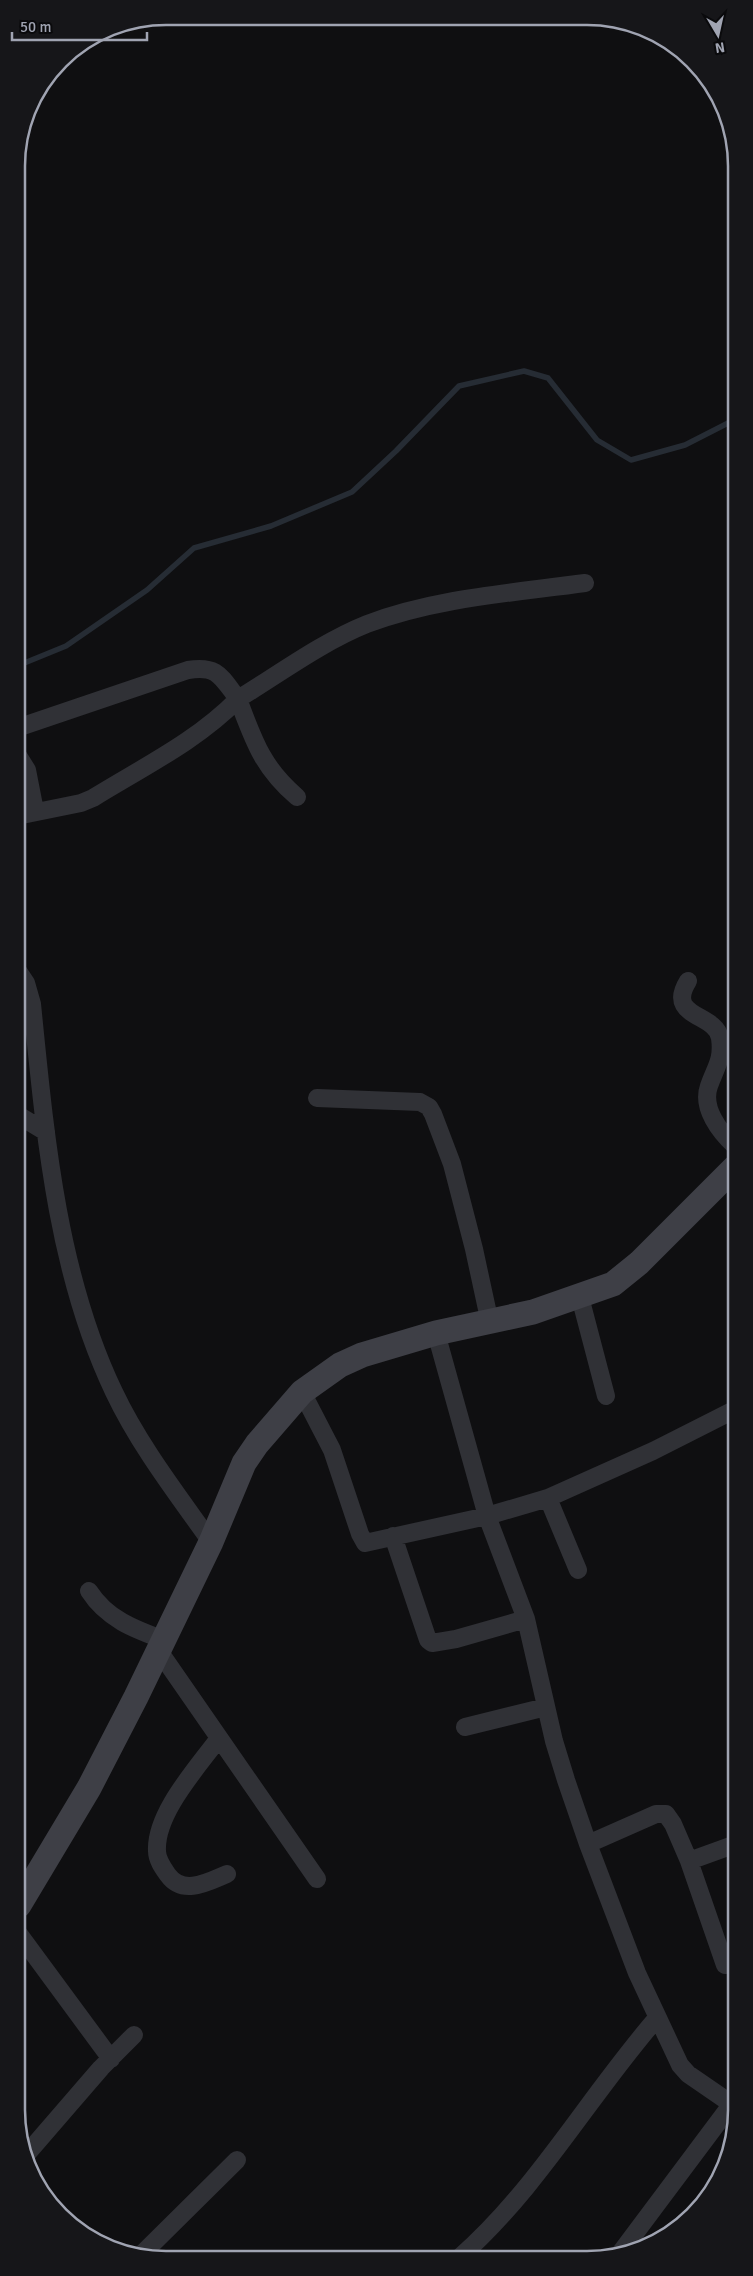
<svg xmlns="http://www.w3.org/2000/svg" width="753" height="2276" viewBox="0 0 753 2276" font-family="Signika,sans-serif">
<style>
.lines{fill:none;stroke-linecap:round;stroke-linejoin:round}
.stream{stroke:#262c34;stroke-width:5.5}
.street{stroke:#303136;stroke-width:18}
.secondary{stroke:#3e3f46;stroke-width:25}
.rim{fill:none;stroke:#a0a4b2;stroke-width:2.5}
</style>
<rect width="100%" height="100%" fill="#0f0f11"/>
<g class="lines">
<path class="stream" d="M17,666L66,646L147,590L194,548L271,526L352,492L396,451L459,386L524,371L548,378L597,440L631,460L685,445L734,420"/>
<path class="street" d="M17,728L188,670C218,665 221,677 238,699C197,741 143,767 93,798L81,803L17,816
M17,754L27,770L35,811
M297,797C262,767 254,741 238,699C279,674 322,642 367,624C436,598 512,593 585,583
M18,971L26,983L32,1004C45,1134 57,1273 114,1392C139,1445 177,1494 211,1542
M688,981C665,1018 716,1013 720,1038C723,1060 716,1066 709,1086C701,1108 720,1132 735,1146
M317,1098L420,1102L429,1107L433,1114L452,1164L474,1249L490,1323
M18,1115L46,1132
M580,1297L606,1396
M436,1333L487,1516L526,1619L554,1741L566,1780L588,1844L637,1973L680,2065L688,2074L736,2107
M302,1392L332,1450L360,1534L365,1543L487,1516L548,1498L653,1451L736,1409
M548,1498L578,1570
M393,1536L428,1640L432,1643L456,1639L526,1619
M89,1591C107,1619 134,1629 164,1640
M159,1651L317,1879
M465,1727L546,1707
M219,1738C198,1767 155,1813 157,1851C157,1860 163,1868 168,1875C183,1896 208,1882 227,1874
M588,1844L656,1814H666L673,1824L689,1861L736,1844
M689,1861L725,1965
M19,1934L111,2059
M25,2156L101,2068L134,2035
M618,2256L731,2105
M139,2257L237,2160
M460,2257C538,2188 589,2096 657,2018"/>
<path class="secondary" d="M19,1905L89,1788L136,1697L211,1542L244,1463L257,1444L302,1392L340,1365L362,1355L436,1333L533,1312L613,1284L639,1263L735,1167"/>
</g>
<path d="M0 0H753V2276H0ZM166 25H587A141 141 0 0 1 728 166V2110A141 141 0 0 1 587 2251H166A141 141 0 0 1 25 2110V166A141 141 0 0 1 166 25Z" fill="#161619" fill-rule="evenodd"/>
<path class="rim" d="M166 25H587A141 141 0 0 1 728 166V2110A141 141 0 0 1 587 2251H166A141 141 0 0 1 25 2110V166A141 141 0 0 1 166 25Z"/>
<g transform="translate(718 35) rotate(171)" stroke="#0a0a0c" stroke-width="4" paint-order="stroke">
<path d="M0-4L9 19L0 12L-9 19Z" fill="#a0a4b2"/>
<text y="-8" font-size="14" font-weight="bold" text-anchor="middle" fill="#a0a4b2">N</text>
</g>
<path d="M12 32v8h135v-8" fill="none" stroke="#a0a4b2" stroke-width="2.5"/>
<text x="20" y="32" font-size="15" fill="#a0a4b2" stroke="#0a0a0c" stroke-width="4" paint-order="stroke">50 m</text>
</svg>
